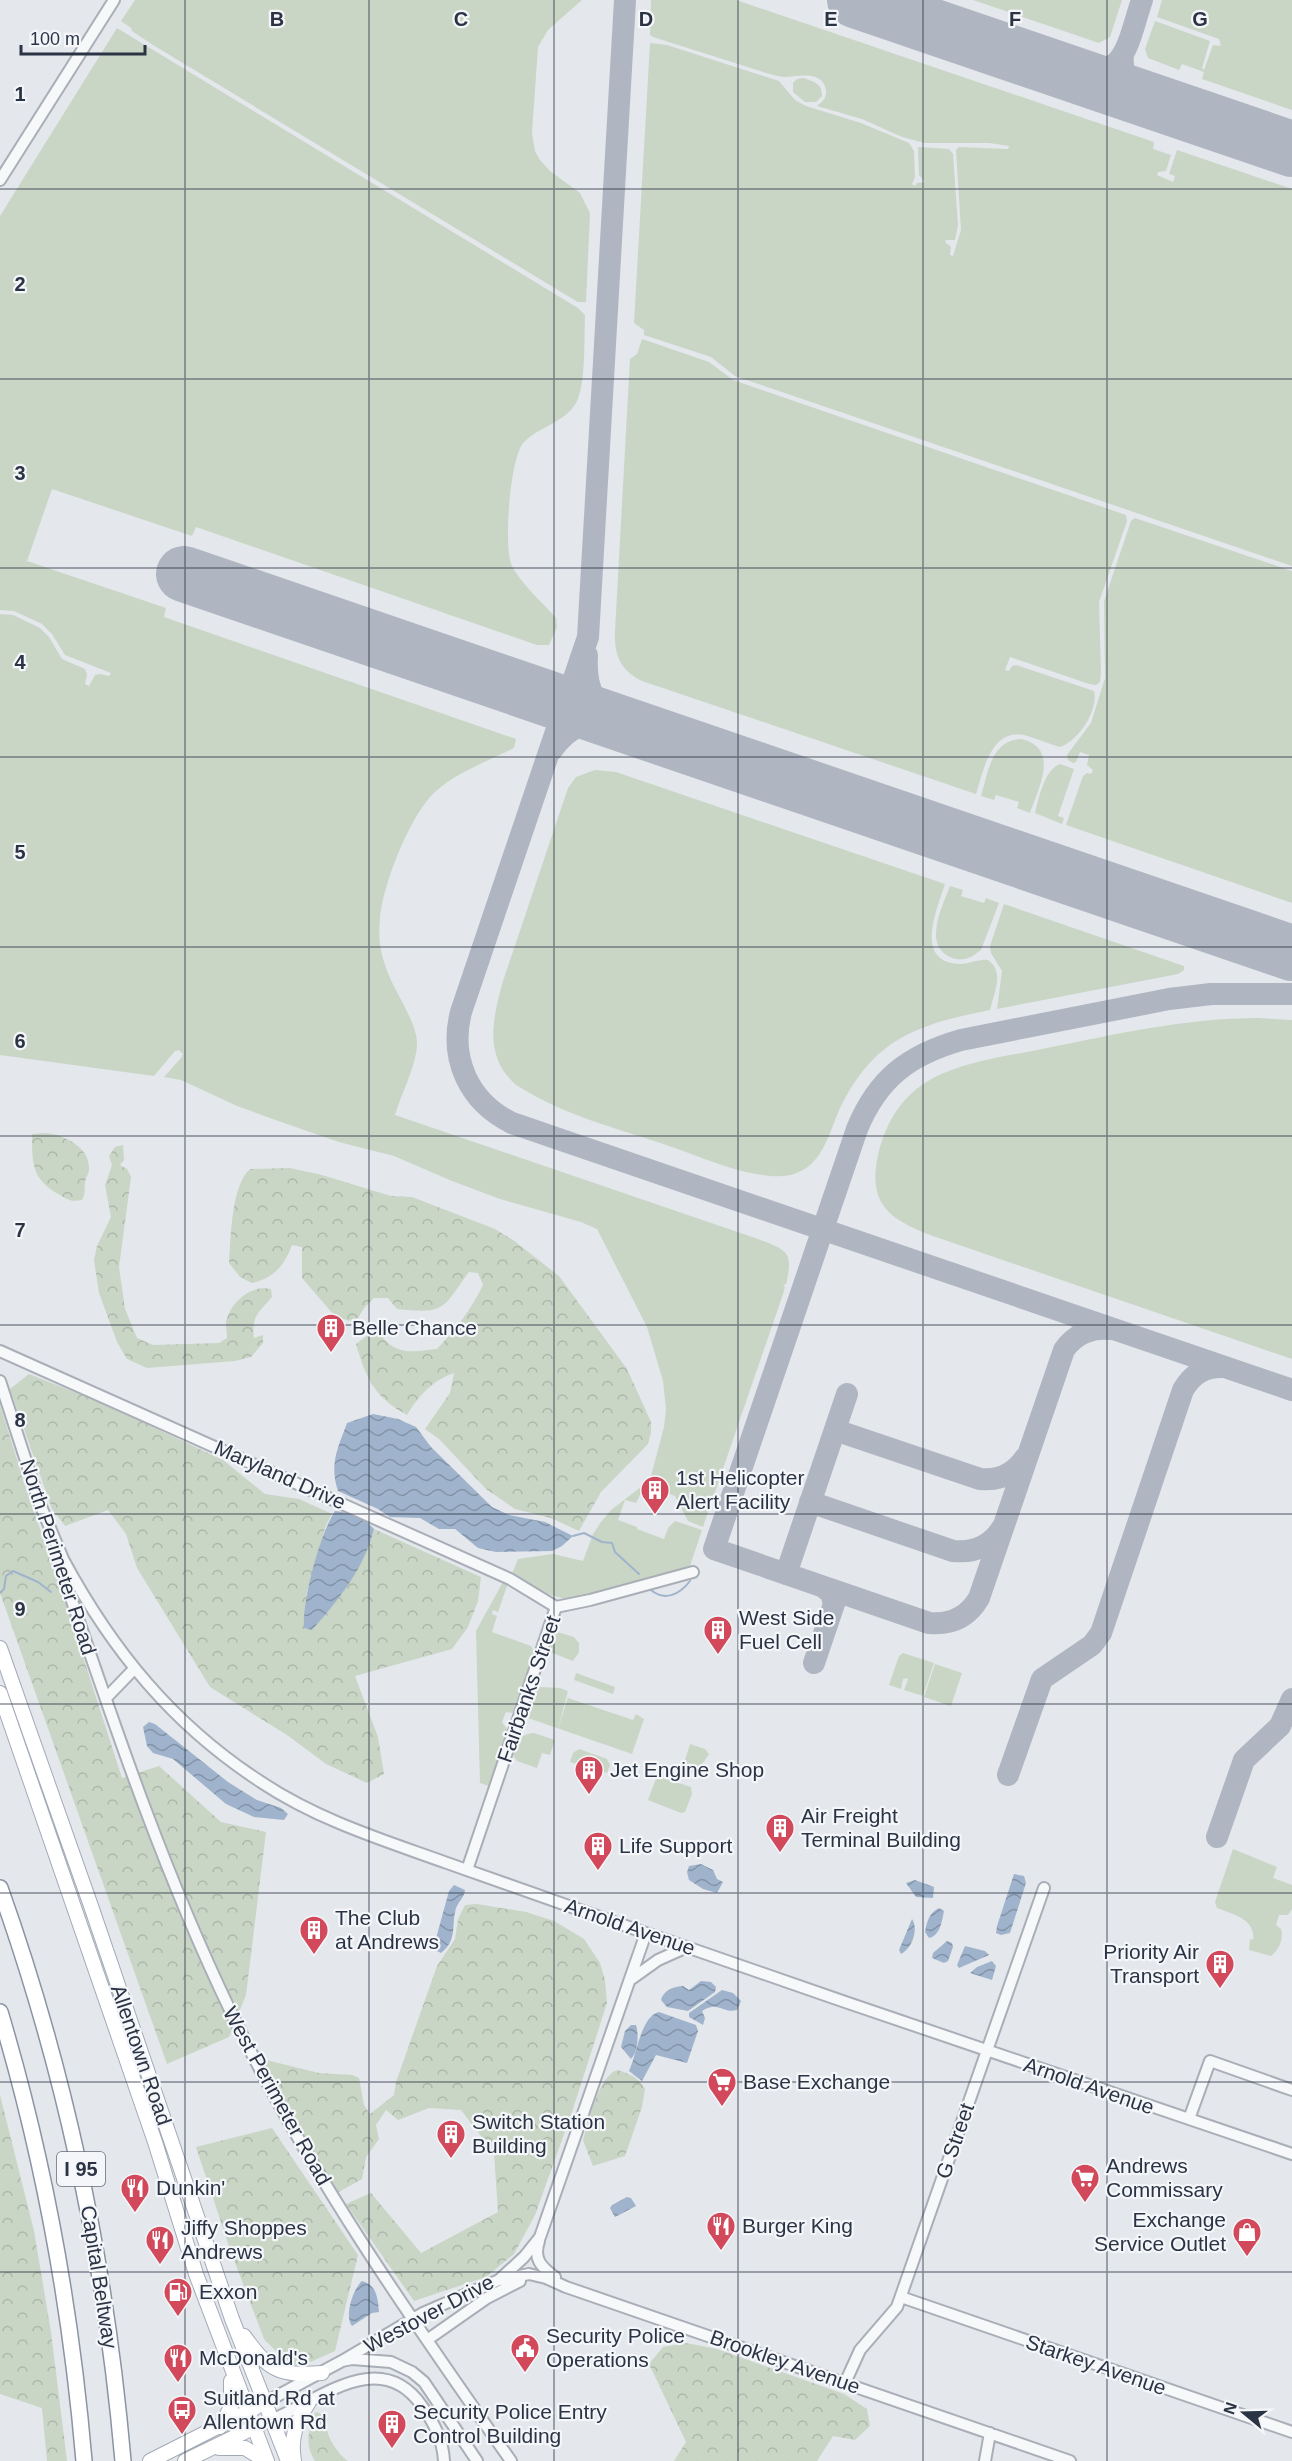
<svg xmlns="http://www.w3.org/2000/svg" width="1292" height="2461" viewBox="0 0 1292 2461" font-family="Arial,sans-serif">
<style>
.grass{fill:#c9d6c5}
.forest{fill:url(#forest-crowns)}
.water{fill:url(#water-waves)}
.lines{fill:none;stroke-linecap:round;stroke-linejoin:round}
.stream{stroke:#9fb4cc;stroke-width:2}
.taxiway{stroke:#b0b6c1;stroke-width:22}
.runway{stroke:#b0b6c1;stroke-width:56}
.minor-casing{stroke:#a9aeb7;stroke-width:14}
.major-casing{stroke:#a3abb8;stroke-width:16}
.highway-casing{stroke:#8b94a3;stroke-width:18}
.minor{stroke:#f7f8fa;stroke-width:10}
.major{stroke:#fff;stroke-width:14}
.highway{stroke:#fff;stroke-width:15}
.grid{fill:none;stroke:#2b3445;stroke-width:1.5;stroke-opacity:0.55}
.labels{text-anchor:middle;stroke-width:4.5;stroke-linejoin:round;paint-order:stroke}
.shield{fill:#f4f6f9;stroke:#676e7b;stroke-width:1.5}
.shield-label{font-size:20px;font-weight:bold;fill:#2b3445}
.poi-label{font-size:21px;fill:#2b3445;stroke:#f4f6f9;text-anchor:start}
.street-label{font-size:21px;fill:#2b3445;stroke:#f4f6f9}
.grid-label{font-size:20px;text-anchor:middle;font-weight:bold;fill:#2b3445;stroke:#f4f6f9;stroke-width:4.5;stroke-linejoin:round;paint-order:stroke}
</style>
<defs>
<pattern id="forest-crowns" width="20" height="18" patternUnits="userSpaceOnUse" patternTransform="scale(1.5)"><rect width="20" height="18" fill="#c9d6c5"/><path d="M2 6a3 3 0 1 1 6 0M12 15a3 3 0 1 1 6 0" fill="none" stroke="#adb8ab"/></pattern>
<pattern id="water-waves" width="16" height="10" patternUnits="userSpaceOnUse" patternTransform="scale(1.5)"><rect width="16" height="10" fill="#9fb4cc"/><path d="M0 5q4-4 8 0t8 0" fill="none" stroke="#8293a7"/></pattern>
</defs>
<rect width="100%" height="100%" fill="#e4e7ec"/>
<path class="grass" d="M135,0H582L548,30L538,47L532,133L535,151L540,160L550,171L580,193L590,213L586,302H578L571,298L153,45L132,31L131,28L121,21Z
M651,0H736L1154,142L1153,149L1171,155L1166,171L1158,172L1157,175L1173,182L1175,176L1169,174L1177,150L1292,189V566L735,376L711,357L644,335V330L634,323L650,43L667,45L779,81L795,100L806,106L861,123L909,143L914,151L915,177L912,184L915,186L917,183L925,182L919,175L918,147L949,149L953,154L958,225L955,240H946L945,242L951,247L950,255L953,256L961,230L956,150L959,147L1008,149L1009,146L989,143H925L902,137L862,119L817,106C822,102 827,98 826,91C824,70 799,76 785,77C779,77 772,74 766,73L653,37L650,35Z
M973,0H1122L1110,37L1099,43Z
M1162,0H1292V110L1202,79L1204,72L1182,64L1179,70L1148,58L1145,49L1155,21L1210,41L1202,68L1204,70L1213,45L1221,46L1219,39L1157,17Z
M117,28L578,308L585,315C584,336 586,383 577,401C567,422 540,426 524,442C510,456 503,549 512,566C522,585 542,602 556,618L557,627L549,645H537L196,527L192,536L52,489L27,561L166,608L164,617L516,739L514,748C488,761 457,772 435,792C410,815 382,886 380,920C378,936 380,951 385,965C392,989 418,1022 417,1045C416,1066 401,1095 395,1115L758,1239C787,1250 794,1252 786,1284L783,1285L785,1287L783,1294L703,1527L688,1521L675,1496L645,1485L636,1503L625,1500L618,1520L637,1527V1529L664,1539L668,1528L675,1521L702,1530L689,1569L568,1600L551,1595L511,1576L518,1559L553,1554L583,1561L593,1534L601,1522L611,1510L650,1480L664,1427L666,1409L663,1381L647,1327L597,1229L581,1222L500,1199L452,1181L394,1156L339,1142L284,1123L237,1106L181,1080L164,1077L181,1058L183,1054L179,1050L175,1051L154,1076L0,1055V614L13,615L40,628L49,637L62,659L85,669L87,675L85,684L89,686L95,675L100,674L109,676L111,673L65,655L52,634L42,624L14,611L0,610V216Z
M804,78C814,82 822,83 822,96L816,102H805L793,92V83L797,79Z
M642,339L709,362L733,380L1126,515L1127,521L1099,602L1101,672L1100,682L1096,685L1089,684L1010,657L1005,670L1009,671L1012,666L1016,665L1094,691C1099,710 1078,741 1060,747C1048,744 1036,738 1024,735C991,728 983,772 976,794L642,681C620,670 614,655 615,631L630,359L637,354Z
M1135,518L1292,571V903L1066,825L1083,776L1087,773L1091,774L1093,770L1087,765L1089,755L1080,752L1076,762L1073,763L1068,760L1067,755L1091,723L1105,678L1104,601L1131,521Z
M1021,739C1061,748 1038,789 1030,813L1017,808L1019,802L996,795L994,800L981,796C988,773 991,740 1021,739Z
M1060,764L1074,769L1058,816L1064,818L1062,824L1035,813C1039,798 1044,770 1060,764Z
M595,770L616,772L945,884C937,909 913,963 960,964C970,964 978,959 988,960C1005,972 994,993 990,1010C914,1025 871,1040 837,1115C829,1135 822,1161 801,1171C792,1176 779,1177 770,1176C736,1173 701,1157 669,1146C620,1129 566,1116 521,1088C515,1085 509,1078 505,1073C485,1045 495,1011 503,981L568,788L576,777Z
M950,886L963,890L961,896L984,903L986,898L999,903L981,950C974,956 965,961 956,959C920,950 942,907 950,886Z
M1004,904L1181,965L1184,966V970L1178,974L997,1009L1002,971L991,953L990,946Z
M1258,1018L1292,1020V1359L930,1235C896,1221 871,1209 876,1167C880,1135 896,1101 925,1083C957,1062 1009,1056 1047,1048C1117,1034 1186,1018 1258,1018Z
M503,1582L507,1586L498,1612L493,1610L492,1614L497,1616L492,1632L531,1646L535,1653L516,1709L512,1713L506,1712L502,1722L508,1731L489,1786L480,1783L476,1631Z
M554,1631L574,1637L579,1643V1652L573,1661L550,1652L548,1646Z
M903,1653L934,1663L923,1696L904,1690L908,1680L907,1678L903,1679L901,1689L889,1685L899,1656Z
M935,1664L962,1673L951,1706L924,1697Z
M576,1673L615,1687L613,1694L574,1680Z
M540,1687L560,1688L568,1691L558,1729L569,1694L568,1698L633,1720L636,1714L644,1719L632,1754L528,1718C525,1709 531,1692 540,1687Z
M534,1733L555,1740L550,1755L542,1753L537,1768L517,1761L513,1755C516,1742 520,1734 534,1733Z
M690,1744L705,1749L709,1754L695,1775L682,1770Z
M579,1749L607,1759L610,1765L607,1773L570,1762L573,1753Z
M657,1776L691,1787L692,1794L685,1812L681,1813L648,1800Z
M1233,1849L1277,1867L1273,1878L1292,1885V1909L1288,1915H1279L1276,1925L1281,1929C1284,1939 1279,1950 1271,1956L1249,1950L1250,1939L1253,1940C1256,1919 1232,1914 1217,1908L1215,1902Z"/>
<path class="forest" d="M46,1133C64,1135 90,1147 89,1169C89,1174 86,1177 85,1182C84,1189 86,1193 82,1200C72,1202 68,1200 60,1195C32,1180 32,1164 32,1134Z
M123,1145L124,1160L120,1165L127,1169L131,1177L119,1267L125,1309L137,1338L153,1345L219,1343L227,1338C227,1333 226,1328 226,1323C229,1303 251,1284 271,1289L272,1297C259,1312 251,1316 254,1338L263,1335V1343L251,1357L235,1361L147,1368L127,1359L117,1342L99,1293L94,1260L97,1246L111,1217L105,1185L112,1165L109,1156L115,1147Z
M290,1168L322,1175L391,1196L412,1197L495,1229L513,1240L559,1276L627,1369L651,1422V1433L648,1444L601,1492L579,1531L551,1518L515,1509L486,1489L439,1439L425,1429L450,1393L454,1373C433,1380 418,1396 407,1415C374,1397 366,1378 356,1344L368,1335L379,1333C396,1356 411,1352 437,1349C456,1329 471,1310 483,1285L478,1273L469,1272C441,1310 446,1314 397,1309L388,1298H374L364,1308L358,1318L349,1321L334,1315L302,1278V1247L292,1245C284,1266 274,1278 252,1283L240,1277L229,1263C231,1237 231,1186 250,1169Z
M29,1374L102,1403L223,1460L265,1494L299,1499L332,1514L326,1525L306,1596L350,1579L371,1540L374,1529L481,1577L478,1601L468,1627L452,1649L355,1676L378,1737L384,1774L367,1783L326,1764L287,1735L210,1687L137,1568L126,1534L108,1510L65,1526L52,1509L10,1389Z
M0,1405L28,1495L59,1582L122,1778L159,1766L221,1822L266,1832L246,1995L229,2037L167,2064L0,1593Z
M477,1904L526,1912L554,1921L584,1939L600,1963L605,1980L607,2003L572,2112L535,2215L514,2254L486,2277L414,2301L346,2204L371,2193L421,2253L498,2212L494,2153L461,2110L429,2108L398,2120L386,2110L376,2125L379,2139L366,2157L362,2179L337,2193L262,2059L319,2073L352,2075L359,2078L364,2105L370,2114L394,2095L396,2082L437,1966L455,1939L458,1919L465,1905Z
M617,2070C629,2073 639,2078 645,2089L642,2107L625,2156L593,2166L583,2140C589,2121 598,2077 617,2070Z
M0,2095L34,2231L51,2332L67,2461H47L42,2408L0,2394Z
M272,2128L358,2255L335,2351L299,2367L282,2357L264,2339L231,2252L196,2147Z
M686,2343L717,2349L844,2394L867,2409L870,2426L855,2440L833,2436L817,2461H674L686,2442L649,2364L663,2347Z
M317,2412L328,2418C328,2421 327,2424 327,2428C327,2438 340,2456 348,2461H315C304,2443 309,2432 314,2414Z"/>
<path class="water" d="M373,1414L398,1419L416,1427L431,1447L492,1507L509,1515L545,1522L573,1536L562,1546L552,1551L496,1552L478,1548L455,1529H439L420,1518L390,1517L378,1509L338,1491C329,1464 338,1448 347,1423Z
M335,1511C348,1512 365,1518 374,1529C365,1567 338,1601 312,1630L304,1628C302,1601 320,1533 335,1511Z
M149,1722L155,1724L228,1782L257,1800L281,1808L288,1814L284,1820L254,1817L226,1804L173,1759L153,1753L147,1746L143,1727Z
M701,1864L713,1870L717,1879L723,1882L717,1893L703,1889L689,1880L687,1872L689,1866Z
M1014,1874L1024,1876L1026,1883L1010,1933L1001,1935L996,1933L997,1926Z
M915,1880L934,1887L933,1898L916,1897L906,1883Z
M454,1885L465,1890C464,1898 459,1901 456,1908C451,1925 458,1940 441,1953L437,1951L435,1942L449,1891Z
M939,1908L944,1911C942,1921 940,1936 929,1938L925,1932C927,1921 929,1913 939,1908Z
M912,1919C919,1929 912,1949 901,1954L899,1950Z
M947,1941L952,1943L953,1947L948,1961L944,1963L932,1958L933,1953Z
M965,1946L985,1951L989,1955L959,1968L957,1965Z
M992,1961L996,1966L992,1980L970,1973L977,1967Z
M701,1981L711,1982L716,1987L715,1992L688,2011L667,2007L661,2000C663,1991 674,1986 683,1986L689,1990Z
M722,1990L733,1993L741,2001L737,2010C723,2014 718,2000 702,2011L705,2018L703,2025L689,2017V2013Z
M659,2012L696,2025L698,2031L687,2063L656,2055L642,2081L629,2071C637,2054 641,2016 659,2012Z
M631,2025H636C639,2034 638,2052 631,2059L621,2047L625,2031Z
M627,2197L631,2198L636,2206L615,2217L610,2208L612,2205Z
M362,2281C377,2285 378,2299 379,2312L372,2313L352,2326C344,2316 353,2289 362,2281Z"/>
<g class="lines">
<path class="stream" d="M573,1536L584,1533L602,1542L612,1543L615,1552L639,1574
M651,1590C665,1602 680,1594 690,1581
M0,1593L4,1589L6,1576L13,1571L38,1582L51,1592"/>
<path class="taxiway" d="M625,0L588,637L461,1012C449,1059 469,1102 512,1123L1292,1390
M1123,54C1121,75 1129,88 1146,99
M1069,73C1127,81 1127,44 1142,0
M587,655C585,690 594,706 624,725
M552,750C571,723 591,720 622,724
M1110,1329C1091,1327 1074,1335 1064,1350L979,1598C968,1617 951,1625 929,1623L714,1549L857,1129C878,1078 909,1055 961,1040L1169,999L1211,994H1292
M835,1430L980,1479C999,1481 1014,1474 1025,1458
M810,1502L953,1551C974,1553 991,1546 1002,1528
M786,1574L847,1394
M814,1663L834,1604L831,1593L823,1587
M1008,1775L1042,1679L1092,1645L1101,1633L1183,1390C1192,1374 1205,1366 1224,1367
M1217,1837L1244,1760L1280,1726L1292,1699"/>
<path class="runway" d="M855,0L1292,149
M184,574L1292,953"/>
<g class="minor-casing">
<path id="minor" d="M0,180L114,0
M0,1351L510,1579L556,1607
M0,1381L40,1504L63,1559L69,1592C117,1733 165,1875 230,2010C307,2170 409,2316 511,2461
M63,1559C112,1650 173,1725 261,1782C318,1820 383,1840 447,1863C498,1881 549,1899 600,1917C830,1998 1061,2075 1292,2154
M107,1697L134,1669
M467,1870L556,1607L590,1600L693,1572
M630,1980L658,1960L687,1947
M1189,2119L1210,2061L1292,2090
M539,2241C533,2259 541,2267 555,2277
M499,2280L529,2274L546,2278L566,2287L1070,2461
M901,2297L1292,2432
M427,2340L487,2298L520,2281
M342,2361L423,2313L499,2280L524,2257L540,2237L646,1933
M845,2383L860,2350L897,2307L1044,1888
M264,2403L342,2361L352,2359L391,2362L412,2372L424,2382L477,2461
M271,2420C320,2400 380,2346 422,2406C434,2423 443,2440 444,2461
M985,2461L990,2433"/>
</g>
<g class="major-casing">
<path id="major" d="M0,1648L91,1906L232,2319L288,2461
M0,1693L155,2142L196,2274L267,2461
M244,2336C269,2371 279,2376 322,2373
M220,2427L231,2407V2381
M219,2448H245L266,2461
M150,2461L255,2408
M185,2461L261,2424
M294,2461C290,2437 296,2422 309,2402"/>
</g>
<g class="highway-casing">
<path id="highway" d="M0,1888C66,2073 106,2265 123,2461
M0,2012C44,2159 71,2308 84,2461"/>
</g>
<use href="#minor" class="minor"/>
<use href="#major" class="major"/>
<use href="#highway" class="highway"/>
</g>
<path class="grid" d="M185,0V2461M369,0V2461M554,0V2461M738,0V2461M923,0V2461M1107,0V2461M0,189H1292M0,379H1292M0,568H1292M0,757H1292M0,947H1292M0,1136H1292M0,1325H1292M0,1514H1292M0,1704H1292M0,1893H1292M0,2082H1292M0,2272H1292"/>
<defs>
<g id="building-pin" transform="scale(1.5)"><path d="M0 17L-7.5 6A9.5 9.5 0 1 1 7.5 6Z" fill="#d1495b" stroke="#f4f6f9"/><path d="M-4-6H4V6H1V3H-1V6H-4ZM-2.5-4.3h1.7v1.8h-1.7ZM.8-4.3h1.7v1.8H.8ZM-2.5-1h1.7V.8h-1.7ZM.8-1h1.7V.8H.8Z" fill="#fff"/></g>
<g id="supermarket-pin" transform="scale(1.5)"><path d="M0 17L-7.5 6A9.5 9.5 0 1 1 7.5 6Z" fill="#d1495b" stroke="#f4f6f9"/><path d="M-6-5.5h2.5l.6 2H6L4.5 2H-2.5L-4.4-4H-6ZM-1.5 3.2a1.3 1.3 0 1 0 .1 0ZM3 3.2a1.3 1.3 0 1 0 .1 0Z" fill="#fff"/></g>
<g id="restaurant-pin" transform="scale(1.5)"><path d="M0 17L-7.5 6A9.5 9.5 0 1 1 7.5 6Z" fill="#d1495b" stroke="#f4f6f9"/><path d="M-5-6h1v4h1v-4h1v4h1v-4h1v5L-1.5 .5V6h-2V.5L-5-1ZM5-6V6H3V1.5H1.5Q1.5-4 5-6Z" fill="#fff"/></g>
<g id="shop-pin" transform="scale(1.5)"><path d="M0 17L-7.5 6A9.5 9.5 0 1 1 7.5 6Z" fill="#d1495b" stroke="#f4f6f9"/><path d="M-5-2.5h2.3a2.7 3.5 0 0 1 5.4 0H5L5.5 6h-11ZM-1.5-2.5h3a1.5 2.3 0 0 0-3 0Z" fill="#fff"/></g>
<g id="fuel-pin" transform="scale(1.5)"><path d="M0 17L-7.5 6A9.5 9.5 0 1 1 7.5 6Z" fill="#d1495b" stroke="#f4f6f9"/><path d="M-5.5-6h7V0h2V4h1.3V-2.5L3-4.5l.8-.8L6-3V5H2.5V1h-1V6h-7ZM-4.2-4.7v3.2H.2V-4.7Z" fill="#fff"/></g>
<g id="civic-pin" transform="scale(1.5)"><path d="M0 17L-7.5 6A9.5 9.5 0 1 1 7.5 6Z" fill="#d1495b" stroke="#f4f6f9"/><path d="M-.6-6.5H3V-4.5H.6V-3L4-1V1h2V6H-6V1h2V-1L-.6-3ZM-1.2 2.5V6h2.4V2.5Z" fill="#fff"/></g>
<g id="bus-pin" transform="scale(1.5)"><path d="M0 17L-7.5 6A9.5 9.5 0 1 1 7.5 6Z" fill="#d1495b" stroke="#f4f6f9"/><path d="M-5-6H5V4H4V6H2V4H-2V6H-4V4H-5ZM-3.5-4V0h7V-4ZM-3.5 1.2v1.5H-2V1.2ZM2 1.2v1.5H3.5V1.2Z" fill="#fff"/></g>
</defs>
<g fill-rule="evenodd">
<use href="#building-pin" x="331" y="1328"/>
<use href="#building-pin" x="655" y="1490"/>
<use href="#building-pin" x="718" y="1630"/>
<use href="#building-pin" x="589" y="1770"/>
<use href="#building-pin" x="780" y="1828"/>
<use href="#building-pin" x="598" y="1846"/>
<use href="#building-pin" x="314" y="1930"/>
<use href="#building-pin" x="1220" y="1964"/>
<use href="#supermarket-pin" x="722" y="2082"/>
<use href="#building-pin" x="451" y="2134"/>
<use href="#supermarket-pin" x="1085" y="2178"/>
<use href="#restaurant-pin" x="135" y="2188"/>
<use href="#restaurant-pin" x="721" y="2226"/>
<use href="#shop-pin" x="1247" y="2232"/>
<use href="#restaurant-pin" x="160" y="2240"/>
<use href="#fuel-pin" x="178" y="2292"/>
<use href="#civic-pin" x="525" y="2348"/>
<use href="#restaurant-pin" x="178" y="2358"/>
<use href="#bus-pin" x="182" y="2410"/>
<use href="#building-pin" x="392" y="2424"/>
</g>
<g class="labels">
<rect class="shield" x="57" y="2152" width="48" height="34" rx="4.5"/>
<g class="shield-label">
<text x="81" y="2176">I 95</text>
</g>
<g class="poi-label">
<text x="352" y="1335">Belle Chance</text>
<text x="676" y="1485">1st Helicopter<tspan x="676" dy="24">Alert Facility</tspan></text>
<text x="739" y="1625">West Side<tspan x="739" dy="24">Fuel Cell</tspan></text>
<text x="610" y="1777">Jet Engine Shop</text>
<text x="801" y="1823">Air Freight<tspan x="801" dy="24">Terminal Building</tspan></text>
<text x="619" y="1853">Life Support</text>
<text x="335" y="1925">The Club<tspan x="335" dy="24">at Andrews</tspan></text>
<text x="1199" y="1959" text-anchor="end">Priority Air<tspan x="1199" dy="24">Transport</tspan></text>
<text x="743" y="2089">Base Exchange</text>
<text x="472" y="2129">Switch Station<tspan x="472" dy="24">Building</tspan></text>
<text x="1106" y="2173">Andrews<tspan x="1106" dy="24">Commissary</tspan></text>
<text x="156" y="2195">Dunkin'</text>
<text x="1226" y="2227" text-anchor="end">Exchange<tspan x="1226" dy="24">Service Outlet</tspan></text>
<text x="742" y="2233">Burger King</text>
<text x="181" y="2235">Jiffy Shoppes<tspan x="181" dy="24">Andrews</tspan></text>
<text x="199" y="2299">Exxon</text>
<text x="546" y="2343">Security Police<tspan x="546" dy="24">Operations</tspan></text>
<text x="199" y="2365">McDonald's</text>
<text x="203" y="2405">Suitland Rd at<tspan x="203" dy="24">Allentown Rd</tspan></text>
<text x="413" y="2419">Security Police Entry<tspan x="413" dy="24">Control Building</tspan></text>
</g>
<g class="street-label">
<text transform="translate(280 1475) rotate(24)" y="7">Maryland Drive</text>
<text transform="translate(58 1557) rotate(72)" y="7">North Perimeter Road</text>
<text transform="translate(529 1689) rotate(-71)" y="7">Fairbanks Street</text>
<text transform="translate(630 1927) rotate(19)" y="7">Arnold Avenue</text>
<text transform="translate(141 2055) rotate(71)" y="7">Allentown Road</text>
<text transform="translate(1089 2086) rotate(19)" y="7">Arnold Avenue</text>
<text transform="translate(277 2096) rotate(61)" y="7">West Perimeter Road</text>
<text transform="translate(955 2141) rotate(-71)" y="7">G Street</text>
<text transform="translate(99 2277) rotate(81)" y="7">Capital Beltway</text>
<text transform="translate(429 2314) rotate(-28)" y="7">Westover Drive</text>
<text transform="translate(785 2362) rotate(19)" y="7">Brookley Avenue</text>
<text transform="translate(1096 2365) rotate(19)" y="7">Starkey Avenue</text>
</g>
</g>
<g class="grid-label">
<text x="277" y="26">B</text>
<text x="461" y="26">C</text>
<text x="646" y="26">D</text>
<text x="831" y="26">E</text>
<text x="1015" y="26">F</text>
<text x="1200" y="26">G</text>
<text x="20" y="101">1</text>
<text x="20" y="291">2</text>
<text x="20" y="480">3</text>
<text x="20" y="669">4</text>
<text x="20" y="859">5</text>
<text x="20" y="1048">6</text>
<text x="20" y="1237">7</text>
<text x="20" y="1427">8</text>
<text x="20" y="1616">9</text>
</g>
<g transform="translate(1244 2413) rotate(289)" stroke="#f4f6f9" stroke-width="4.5" paint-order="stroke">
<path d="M0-4.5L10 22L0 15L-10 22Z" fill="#2b3445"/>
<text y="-9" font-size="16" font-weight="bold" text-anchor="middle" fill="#2b3445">N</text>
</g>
<path d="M21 45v9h124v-9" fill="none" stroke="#2b3445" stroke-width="3"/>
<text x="30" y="45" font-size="18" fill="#2b3445" stroke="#f4f6f9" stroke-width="4.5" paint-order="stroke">100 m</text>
</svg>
